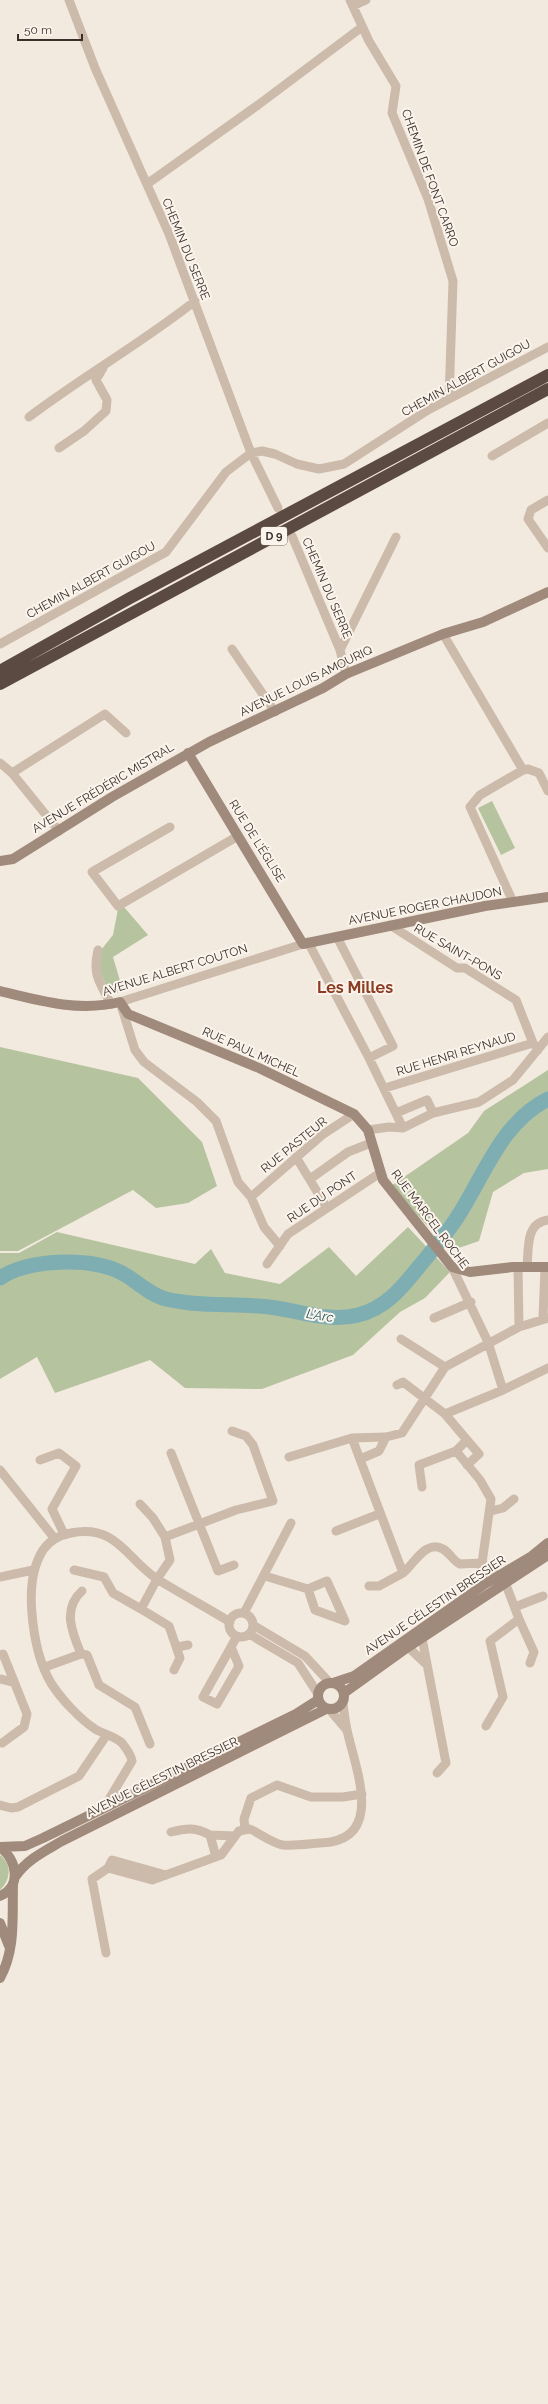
<svg xmlns="http://www.w3.org/2000/svg" width="548" height="2404" viewBox="0 0 548 2404" font-family="Raleway,sans-serif">
<style>
.green{fill:#b6c39f}
.lines{fill:none;stroke-linecap:round;stroke-linejoin:round}
.river{stroke:#7eaeb1;stroke-width:15}
.street{stroke:#ccbbab;stroke-width:9}
.secondary{stroke:#a08a7c;stroke-width:10}
.highway{stroke:#5b4a41;stroke-width:12}
.labels{text-anchor:middle;stroke-width:4;stroke-linejoin:round;paint-order:stroke}
.shield{fill:#fbf4ec;stroke:#746a64;stroke-width:1}
.shield-label{font-size:11px;font-weight:bold;fill:#3a2f2a}
.street-label{font-size:12px;fill:#3a2f2a;stroke:#fbf4ec}
.water-label{font-size:13px;font-style:italic;fill:#1e575d;stroke:#fbf4ec}
.district-label{font-size:16px;font-weight:bold;fill:#8b3c21;stroke:#fbf4ec}
</style>
<rect width="100%" height="100%" fill="#f3eadf"/>
<path class="green" d="M492,801L515,848L501,855L478,808Z
M124,907L148,935L113,957L123,991L110,995L97,964L101,950L113,935L118,909Z
M0,1047L138,1078L202,1142L217,1186L188,1203L156,1208L133,1190L18,1251H0Z
M548,1070V1169L524,1173L493,1192L479,1241L450,1251L391,1186L468,1133L484,1111Z
M408,1227L450,1272L425,1298L400,1312L353,1355L262,1389L185,1388L150,1360L55,1393L37,1357L0,1379V1253H19L57,1232L195,1264L211,1249L225,1273L280,1284L329,1247L356,1276Z
M0,1855C12,1864 11,1880 0,1890Z"/>
<g class="lines">
<path class="river" d="M0,1278C28,1259 89,1257 120,1272C135,1279 149,1295 166,1299C200,1307 234,1303 269,1307C298,1310 328,1323 358,1315C384,1309 401,1289 417,1269C431,1252 446,1235 458,1216C485,1174 501,1123 548,1099"/>
<path class="street" d="M69,0L95,68L169,234L251,453L278,508
M350,0L369,41L396,86L392,113L428,199L453,281L449,399
M353,6L366,0
M147,184L258,105L362,27
M29,417C83,376 142,343 195,301
M59,448L84,431L106,411L107,400L96,380L103,368
M492,456L548,423
M548,500L531,510L528,519L548,548
M292,536L340,650L346,674
M443,634L523,770
M0,644L166,552L226,472L251,453L262,451L275,454L297,464L319,469L344,464L428,410L548,347
M232,649L275,712
M340,650L396,537
M0,763L12,773L59,831
M12,773L105,714L126,733
M170,827L92,872L118,906L238,836
M513,902L470,807L480,795L523,770L528,769L539,773L548,791
M390,925L457,968H465L516,1000L533,1043L538,1050
M337,937L393,1046L369,1058
M308,942L369,1058L403,1128
M98,950C92,975 100,983 111,1004
M385,1088L533,1043
M396,1113L427,1100L433,1113
M368,1130L389,1127L403,1128L433,1113L479,1102L513,1080L548,1037
M296,1157L327,1208
M310,1179L348,1152L371,1143
M251,1197L322,1135L354,1114
M280,1246L264,1227L251,1197L238,1182L216,1121L197,1102L144,1062L135,1050L120,1002L303,944
M267,1264L288,1234L380,1173
M527,1266C529,1249 525,1223 548,1220
M452,1267L488,1342L503,1390
M518,1267L519,1327
M434,1318L471,1302
M543,1318L545,1267
M401,1339L445,1367
M397,1385L403,1382L445,1414
M352,1438L386,1437L402,1433L445,1367L519,1327L548,1318
M456,1451L467,1440L445,1414L503,1390L548,1368
M171,1453L218,1571L234,1565
M289,1457L352,1438L403,1573C414,1564 426,1539 443,1549C450,1553 453,1561 460,1564L482,1563L481,1567L485,1584
M360,1459L379,1451L386,1437
M40,1460L59,1453L76,1466L52,1509L64,1534
M467,1465L479,1454L467,1440
M0,1470L55,1539
M422,1487L419,1465L456,1451L480,1480L491,1499L482,1563L505,1582L519,1619L490,1641L503,1697L486,1726
M140,1504L153,1518L165,1537
M491,1511L503,1508L514,1499
M336,1531L379,1514
M74,1570L104,1577L113,1593L141,1609L157,1579L170,1560L165,1537L236,1510L273,1501L253,1445L246,1436L232,1431
M265,1576L308,1589L315,1610L345,1621L327,1581L308,1589
M0,1577L33,1570
M369,1586H379L403,1573
M515,1607L543,1596
M141,1609L169,1626L180,1658L174,1670
M244,1613L291,1523
M229 1625a12 12 0 1 1 24 0a12 12 0 1 1-24 0Z
M519,1619L534,1652L530,1663
M253,1625L305,1656L330,1683
M249,1634L298,1663L318,1694
M422,1638L446,1763L437,1773
M177,1647L188,1645
M231,1647L239,1666L217,1704L203,1697L231,1647L237,1636
M408,1647L427,1665
M81,1654C72,1632 62,1609 82,1591
M0,1655L3,1654L27,1714L24,1727L2,1743
M45,1667L81,1654L87,1655L99,1685L135,1707L150,1744
M0,1679L13,1682
M329,1709L346,1729
M0,1805L11,1808L18,1807L79,1776L106,1736
M105,1806L132,1761C131,1755 126,1748 122,1743C116,1737 103,1734 95,1729C80,1719 61,1699 51,1683C39,1663 34,1637 32,1614C30,1592 31,1569 43,1550C50,1540 60,1535 71,1533C116,1524 126,1558 157,1579C181,1594 206,1607 230,1622
M245,1830L244,1819L251,1798L277,1785L311,1797H343L362,1794
M171,1832C187,1828 195,1827 210,1835L216,1857
M210,1835L235,1836
M166,1875L112,1860L108,1868L152,1880L221,1855L239,1831L250,1829C259,1833 272,1843 283,1845C294,1846 308,1844 320,1843C387,1841 355,1768 347,1730C345,1721 344,1712 343,1703
M106,1953L92,1879L108,1868"/>
<path class="secondary" d="M188,753L303,944L485,906L548,897
M0,861L13,859L112,797L209,742L323,688L346,674L443,634L483,622L548,592
M0,991C40,1001 79,1012 120,1002L128,1014L259,1068L354,1114L368,1130L383,1180L452,1267L470,1272L513,1267H548
M318 1696a13 13 0 1 1 26 0a13 13 0 1 1-26 0Z
M333,1683L354,1676L485,1584L532,1556L548,1543
M344,1693L408,1647L548,1555
M0,1847L25,1846L43,1838L296,1714L318,1700
M0,1847C16,1859 23,1886 0,1896
M15,1877C26,1860 45,1851 62,1841L326,1709
M0,1923L9,1946
M0,1978C16,1949 12,1917 13,1884"/>
<path class="highway" d="M0,671L130,598L548,375
M0,684L548,389"/>
</g>
<g class="labels">
<rect class="shield" x="261" y="527" width="26" height="18" rx="3"/>
<g class="shield-label">
<text x="274" y="540">D 9</text>
</g>
<g class="street-label">
<text transform="translate(430 178) rotate(70)" y="4">CHEMIN DE FONT CARRO</text>
<text transform="translate(186 249) rotate(68)" y="4">CHEMIN DU SERRE</text>
<text transform="translate(466 378) rotate(-29)" y="4">CHEMIN ALBERT GUIGOU</text>
<text transform="translate(91 580) rotate(-29)" y="4">CHEMIN ALBERT GUIGOU</text>
<text transform="translate(327 588) rotate(67)" y="4">CHEMIN DU SERRE</text>
<text transform="translate(306 681) rotate(-26)" y="4">AVENUE LOUIS AMOURIQ</text>
<text transform="translate(103 788) rotate(-31)" y="4">AVENUE FRÉDÉRIC MISTRAL</text>
<text transform="translate(257 841) rotate(58)" y="4">RUE DE L'ÉGLISE</text>
<text transform="translate(425 906) rotate(-11)" y="4">AVENUE ROGER CHAUDON</text>
<text transform="translate(458 952) rotate(30)" y="4">RUE SAINT-PONS</text>
<text transform="translate(175 970) rotate(-17)" y="4">AVENUE ALBERT COUTON</text>
<text transform="translate(251 1052) rotate(24)" y="4">RUE PAUL MICHEL</text>
<text transform="translate(456 1054) rotate(-17)" y="4">RUE HENRI REYNAUD</text>
<text transform="translate(294 1145) rotate(-39)" y="4">RUE PASTEUR</text>
<text transform="translate(322 1197) rotate(-34)" y="4">RUE DU PONT</text>
<text transform="translate(430 1219) rotate(53)" y="4">RUE MARCEL ROCHE</text>
<text transform="translate(435 1605) rotate(-34)" y="4">AVENUE CÉLESTIN BRESSIER</text>
<text transform="translate(162 1777) rotate(-26)" y="4">AVENUE CÉLESTIN BRESSIER</text>
</g>
<g class="water-label">
<text transform="translate(320 1315) rotate(9)" y="5">L'Arc</text>
</g>
<g class="district-label">
<text x="355" y="993">Les Milles</text>
</g>
</g>
<path d="M18 34v6h64v-6" fill="none" stroke="#3a2f2a" stroke-width="2"/>
<text x="24" y="34" font-size="12" fill="#3a2f2a" stroke="#fbf4ec" stroke-width="3" paint-order="stroke">50 m</text>
</svg>
